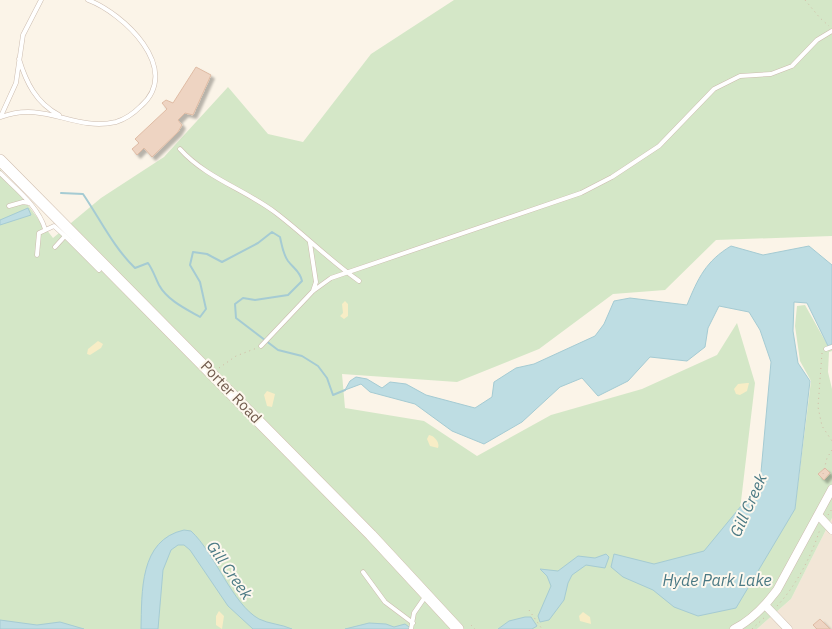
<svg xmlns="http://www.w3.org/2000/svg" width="832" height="629" viewBox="0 0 832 629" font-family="'IBM Plex Sans',sans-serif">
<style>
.residential{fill:#f2e6d7}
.green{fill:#d4e7c7}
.sand{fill:#f7edc6}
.water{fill:#bedde3;stroke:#a5cbd3}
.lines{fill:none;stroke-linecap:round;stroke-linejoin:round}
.stream{stroke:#a5cbd3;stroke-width:2}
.building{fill:#eed4c2;stroke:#dfbba4;filter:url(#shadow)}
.service-casing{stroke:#ccbcaf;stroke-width:5}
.minor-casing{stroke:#ccbcaf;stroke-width:9}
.secondary-casing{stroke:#d0beaf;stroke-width:12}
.path{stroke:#d3b8a5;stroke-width:1;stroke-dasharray:1 4;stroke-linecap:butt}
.service{stroke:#fff;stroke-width:4}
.minor{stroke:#fff;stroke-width:8}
.secondary{stroke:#fff;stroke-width:11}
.labels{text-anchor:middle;stroke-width:4;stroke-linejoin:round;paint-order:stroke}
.street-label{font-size:15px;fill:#725c4e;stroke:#fdf8ee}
.water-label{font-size:16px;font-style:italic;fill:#4a7984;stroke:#fdf8ee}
</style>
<defs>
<filter id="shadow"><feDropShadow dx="3.5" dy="3.5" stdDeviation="1" flood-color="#0004"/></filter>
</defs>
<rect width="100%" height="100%" fill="#fbf4e8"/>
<path class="residential" d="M832,518V629H757L791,599Z"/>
<path class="green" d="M454,0H832V236L716,240L665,290L613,294L539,349L457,382L342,374L345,408L424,421L477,456L551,415L642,389L717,355L737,323L755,383L737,535L795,509L811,381L800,361L795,326L797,306L805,305L828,346L832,345V351L829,352L828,372L832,389V518L791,599L757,629H0V169L53,238L101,198L164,157L228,87L268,134L303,142L371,54Z"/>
<path class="sand" d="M345,301L348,304V316L344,319L340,316L343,313L342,304Z
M98,341L103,344L101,348L90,355L87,354L88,349Z
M747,383H749L747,391L740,395L736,394L734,389L738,384Z
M267,391L275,394L272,407L267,406L264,395Z
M429,435C435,436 440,443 438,448L430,446L427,439Z
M219,611L224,616L222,629L216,625V616Z
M583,612L590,617L591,624L580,621L579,616Z"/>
<path class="water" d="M28,208L31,215L0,225V220Z
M731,246L763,255L809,246L832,265V344L828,346L807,303L794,302L793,331L798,363L810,381L795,509L736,608L698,616L674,607L653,590L623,577L611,567L614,554L654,564L704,551L760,483L771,362L760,330L749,312L719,306L708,328L705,347L687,361L650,357L628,381L598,396L582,378L560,387L522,422L484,444L452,431L415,404L370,392L361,384L345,390L350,381L356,377L367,379L382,388L390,382L406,384L426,395L475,408L492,397L494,382L516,368L534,364L595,336L604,324L614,301L630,298L687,305C698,278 706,261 731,246Z
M184,530L191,531C215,553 232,604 259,619C269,624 281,624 292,629H253L228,606L190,550L184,545H178L171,550L163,570L158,629H141C142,592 139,540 184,530Z
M606,554L609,557L605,568L586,565L572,575L568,583L564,600L549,620L540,622L538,616L551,586L547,576L540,569L558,571L578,556L595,558Z
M525,617H531L537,626L532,629H498L509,621Z
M0,620L37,625L60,622L84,629H0Z
M369,623L386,624L394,627L405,624L412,629H345Z"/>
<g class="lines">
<path class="stream" d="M61,193L83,194C100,219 114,248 135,268L148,263C153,270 155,277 159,285C167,300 186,309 200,317L206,309L200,282L190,265L193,252L207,254L222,262L258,243L272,232L280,237C282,246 283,254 288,261C294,269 300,271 302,281L288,295L255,300L243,298L235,304L236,318L278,350L302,356L318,366L327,378L333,395L345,390"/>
</g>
<path class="building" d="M196,67L211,75L193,115L185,113L178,120L182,125L178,132L152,157L144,148L137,155L132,149L139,143L135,139L167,109L162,103L166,100L173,103Z
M825,468L830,473L824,480L818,474Z
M820,619L830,629H817L813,625Z"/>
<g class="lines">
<g class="service-casing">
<path id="service" d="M19,59C26,82 36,103 59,115
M1,116L16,83L23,35L41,0
M1,117C45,100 74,132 116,122C126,119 134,113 141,106C183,69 123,13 88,0
M180,149C206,178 246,190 276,213C305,235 329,260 359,281
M0,173C17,190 38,206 45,229
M9,206L23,202L29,203
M310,243L316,282L313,291
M55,247L65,236L99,270
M37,255L39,233L54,226L65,236
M261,346L313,291L331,278L581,193L612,177L659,146L714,89L740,76L771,74L792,66L817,40L832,31
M826,349L832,347
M363,572L385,602L413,623
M411,629L414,613L425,597"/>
</g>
<g class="minor-casing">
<path id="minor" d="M819,516L832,530
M765,605L788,629
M734,629C752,620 765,606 777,590L832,489"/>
</g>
<g class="secondary-casing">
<path id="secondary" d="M0,160L371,535L458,629"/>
</g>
<path class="path" d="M805,0L820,18L829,26
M822,353L818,407L822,426L832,441
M219,368L236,356L257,348
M823,474L827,458L832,450
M828,515L832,509
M777,606C796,586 812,555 820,529
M529,610L542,629
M471,625L475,629
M752,629L765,617"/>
<use href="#service" class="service"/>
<use href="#minor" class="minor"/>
<use href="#secondary" class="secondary"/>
</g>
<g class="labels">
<g class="street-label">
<text transform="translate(231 392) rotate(46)" y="5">Porter Road</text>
</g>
<g class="water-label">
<text transform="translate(748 505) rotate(-66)" y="6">Gill Creek</text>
<text transform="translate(230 570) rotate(55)" y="6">Gill Creek</text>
<text x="717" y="586">Hyde Park Lake</text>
</g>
</g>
</svg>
